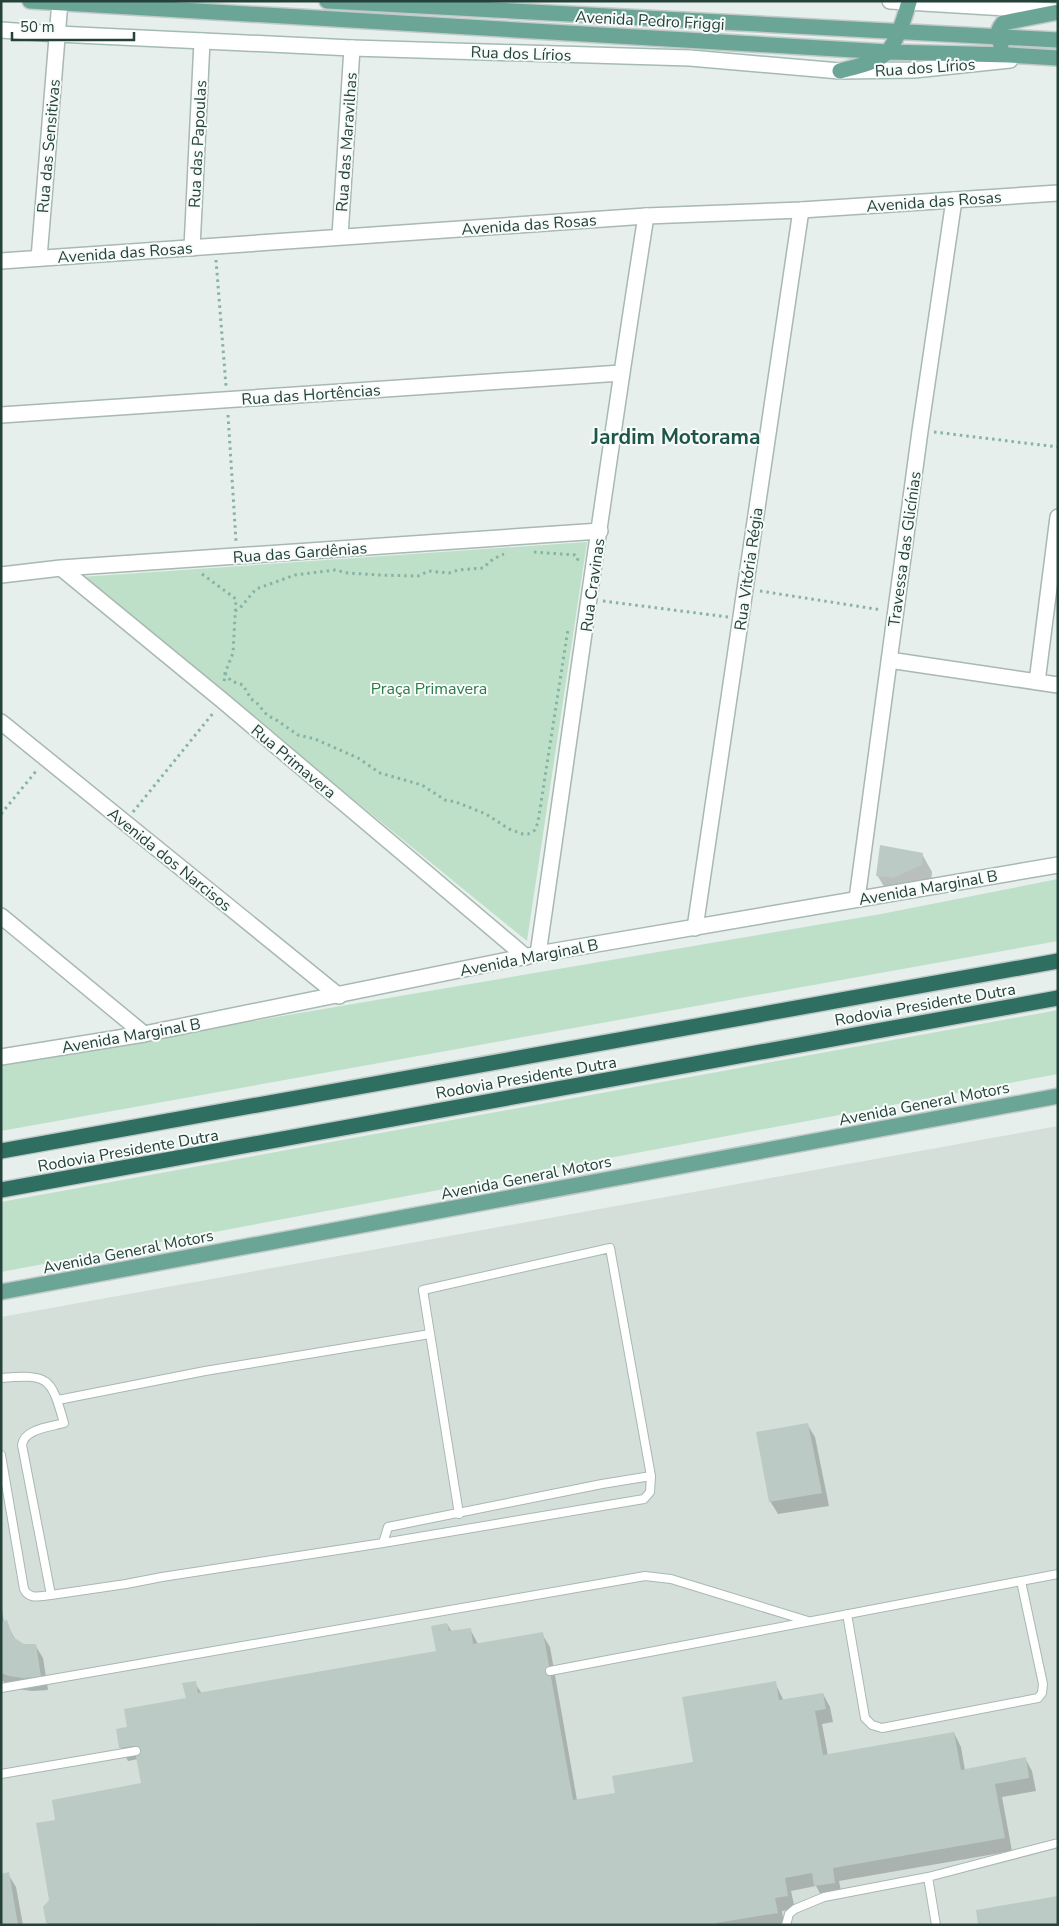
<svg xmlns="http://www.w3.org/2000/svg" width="1059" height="1926" viewBox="0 0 1059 1926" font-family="'Nunito Sans',sans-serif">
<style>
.built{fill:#d4dfda}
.green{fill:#bfe0c8}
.shadow{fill:#0003}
.building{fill:#bbcac4}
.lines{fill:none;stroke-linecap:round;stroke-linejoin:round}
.service-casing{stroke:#a8b8b2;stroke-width:10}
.minor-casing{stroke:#a8b8b2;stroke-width:18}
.tertiary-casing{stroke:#a8b8b2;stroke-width:18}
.secondary-casing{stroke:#a4bbb3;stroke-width:18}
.primary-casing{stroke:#c2cac8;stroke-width:18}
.motorway-casing{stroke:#c2cac8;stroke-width:18}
.path{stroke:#86b3a5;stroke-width:3;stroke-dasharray:2.5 4;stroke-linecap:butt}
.service{stroke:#fff;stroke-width:8}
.minor{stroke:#fff;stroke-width:15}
.tertiary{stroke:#fff;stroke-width:15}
.secondary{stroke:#fff;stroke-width:15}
.primary{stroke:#6aa596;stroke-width:15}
.motorway{stroke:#2f6f62;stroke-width:15}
.labels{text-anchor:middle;stroke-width:4;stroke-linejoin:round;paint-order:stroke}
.street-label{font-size:16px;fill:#24423a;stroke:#f7fbf9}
.park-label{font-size:16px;fill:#2d7a4b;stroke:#f7fbf9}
.district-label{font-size:21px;font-weight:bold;fill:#1f5548;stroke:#f7fbf9}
</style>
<rect width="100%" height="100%" fill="#e6efeb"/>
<path class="built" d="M1058,1126V1925H1V1317Z"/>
<path class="green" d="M587,542L527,941L81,577Z
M1058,879V941L1,1131V1064L881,914Z
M1058,1010V1074L1,1272V1202Z"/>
<path class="shadow" d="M922,854L932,872L931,883L888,893L877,875Z
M807,1424L815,1437L829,1506L778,1514L770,1501Z
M1,1605L4,1622H6L16,1641L24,1645H35L43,1658L48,1690L32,1691L17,1689L1,1680Z
M447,1624L452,1632L470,1629L478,1644L542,1634L550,1647L577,1800L617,1794L694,1763L775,1683L784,1701L823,1694L830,1707L833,1722L822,1724L828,1756L954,1733L961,1747L965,1770L1025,1758L1032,1771L1036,1791L1002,1797L1012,1851L839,1881L842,1896L823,1899L816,1886L791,1891L795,1909L782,1911L784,1925H48L44,1907L50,1900L56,1821L143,1784L138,1759L128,1761L121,1748L129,1728L187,1699L195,1683L202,1694L437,1652Z
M8,1874L16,1887L23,1925H1Z"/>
<path class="building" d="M880,845L923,853L922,865L893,878L876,876Z
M808,1423L822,1493L769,1502L756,1432Z
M7,1620L13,1637L24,1644H36L41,1677L23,1678L9,1676L1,1673V1622Z
M447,1623L449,1631L471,1628L473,1644L543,1632L573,1800L615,1793L612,1776L693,1762L682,1697L776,1681L779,1700L823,1693L826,1709L815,1711L823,1755L954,1732L961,1770L1026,1757L1029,1778L995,1784L1005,1838L833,1868L835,1883L814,1886L812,1873L785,1878L788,1896L775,1898L778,1913L716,1923L717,1925L46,1923L43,1907L49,1900L36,1823L55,1820L52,1800L141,1783L134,1746L119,1748L116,1729L127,1727L124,1709L186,1698L182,1683L196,1681L198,1693L436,1651L431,1626Z
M9,1872L18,1925H1V1874Z
M1058,1896V1925H978L976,1910Z"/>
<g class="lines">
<g class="service-casing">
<path id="service" d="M1,1378C49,1374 51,1377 64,1423C50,1427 24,1429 22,1445L51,1595L126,1584L162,1577L383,1543L644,1499L650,1492L651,1476L610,1248L423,1290L459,1514
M58,1400L205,1371L430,1334
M1,1455L24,1589C29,1600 40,1596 51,1595
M383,1543L388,1527L602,1484L651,1476
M847,1614L865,1718L872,1725L882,1728L1038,1698L1042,1693L1043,1684L1021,1581
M550,1671L1058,1574
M1,1688L645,1576L671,1579L808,1621
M1,1774L136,1751
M928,1877L936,1925
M786,1925L789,1914L795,1909L824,1897L928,1877L1058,1843"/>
</g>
<g class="minor-casing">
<path id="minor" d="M340,236L352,48
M192,248L202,41
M39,258L60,1
M1,415L621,373
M61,568L223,701L526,957
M1,575L61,568L600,531
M889,660L1058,685
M1037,682L1058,517
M1,722L339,996
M857,899L920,431L954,200
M1,916L144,1034
M695,928L801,210
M538,954C574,708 607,462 646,216"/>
</g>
<g class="tertiary-casing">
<path id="tertiary" d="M1,261L646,216L801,210L1058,193
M1,1057L144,1034L538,954L1058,865"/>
</g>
<g class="secondary-casing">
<path id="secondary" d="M890,1L1054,11
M1,30L57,34L352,48L690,58L840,71L914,70L1010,60"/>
</g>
<g class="primary-casing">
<path id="primary" d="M30,1L888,52L1009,55L1058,58
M327,1L1058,40
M1001,45C997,36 996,32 1003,23L1058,12
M840,71C854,67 877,63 887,52C897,42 905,16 909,2
M1,1292L1058,1096"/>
</g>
<g class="motorway-casing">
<path id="motorway" d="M1,1151L1058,961
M1,1190L1058,998"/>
</g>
<path class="path" d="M216,260L226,386
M228,415L236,541
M934,432L1058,447
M534,552L575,555L578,558L577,562
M202,574L236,599L233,653L225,673L224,684
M760,591L882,610
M603,601L728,617
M235,611L240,608L256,589L295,575L335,570L348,573L379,575L418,576L429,571L449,573L458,570L483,568L493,559L504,554
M225,673L231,681L243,685L251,699L256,702L267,715L278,721L298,735L315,739L358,758L380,773L422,785L445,800L456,802L486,814L509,829L523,834H528L535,830L538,822L568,629
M133,812L214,712
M1,814L37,770"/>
<use href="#service" class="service"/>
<use href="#minor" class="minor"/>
<use href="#tertiary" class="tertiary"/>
<use href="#secondary" class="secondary"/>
<use href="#primary" class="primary"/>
<use href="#motorway" class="motorway"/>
</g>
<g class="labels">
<g class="street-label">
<text transform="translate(650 20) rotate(3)" y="6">Avenida Pedro Friggi</text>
<text transform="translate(521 53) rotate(2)" y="6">Rua dos Lírios</text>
<text transform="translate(925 67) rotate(-4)" y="6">Rua dos Lírios</text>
<text transform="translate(346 142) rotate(-86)" y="6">Rua das Maravilhas</text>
<text transform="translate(197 144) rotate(-87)" y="6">Rua das Papoulas</text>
<text transform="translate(48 146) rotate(-85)" y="6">Rua das Sensitivas</text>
<text transform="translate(934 201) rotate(-4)" y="6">Avenida das Rosas</text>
<text transform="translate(529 224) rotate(-4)" y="6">Avenida das Rosas</text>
<text transform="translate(125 252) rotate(-4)" y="6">Avenida das Rosas</text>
<text transform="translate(311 394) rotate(-4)" y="6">Rua das Hortências</text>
<text transform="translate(904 549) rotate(-82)" y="6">Travessa das Glicínias</text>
<text transform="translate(300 552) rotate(-4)" y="6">Rua das Gardênias</text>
<text transform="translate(748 569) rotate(-82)" y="6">Rua Vitória Régia</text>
<text transform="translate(592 585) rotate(-82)" y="6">Rua Cravinas</text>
<text transform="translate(294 761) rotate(40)" y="6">Rua Primavera</text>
<text transform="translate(170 859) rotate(39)" y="6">Avenida dos Narcisos</text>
<text transform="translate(928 887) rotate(-10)" y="6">Avenida Marginal B</text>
<text transform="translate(529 957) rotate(-11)" y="6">Avenida Marginal B</text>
<text transform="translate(925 1004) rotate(-10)" y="6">Rodovia Presidente Dutra</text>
<text transform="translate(131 1035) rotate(-10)" y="6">Avenida Marginal B</text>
<text transform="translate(526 1077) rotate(-10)" y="6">Rodovia Presidente Dutra</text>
<text transform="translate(924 1103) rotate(-11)" y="6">Avenida General Motors</text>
<text transform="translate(128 1150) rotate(-10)" y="6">Rodovia Presidente Dutra</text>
<text transform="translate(526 1177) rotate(-11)" y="6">Avenida General Motors</text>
<text transform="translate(128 1251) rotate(-11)" y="6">Avenida General Motors</text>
</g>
<g class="park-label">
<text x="429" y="694">Praça Primavera</text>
</g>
<g class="district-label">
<text x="676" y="444">Jardim Motorama</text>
</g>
</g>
<rect width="1059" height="1926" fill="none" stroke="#24423a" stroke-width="5"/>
<path d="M12 32v8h122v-8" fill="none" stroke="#24423a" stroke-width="2.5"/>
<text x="20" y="32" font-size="15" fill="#24423a" stroke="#f7fbf9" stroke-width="4" paint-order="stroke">50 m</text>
</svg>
